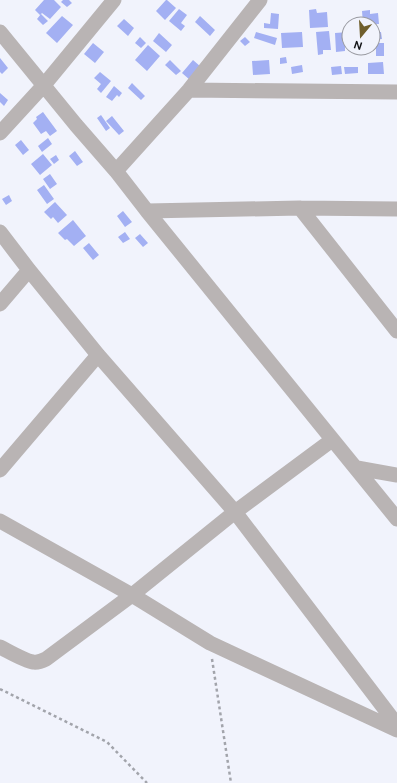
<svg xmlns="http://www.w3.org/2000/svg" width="397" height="783" viewBox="0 0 397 783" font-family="'DM Sans',sans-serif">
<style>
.building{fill:#a3b0f3}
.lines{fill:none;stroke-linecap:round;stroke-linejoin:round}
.path{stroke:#a2a4ab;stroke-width:2.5;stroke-dasharray:3 3;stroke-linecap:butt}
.minor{stroke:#b9b4b4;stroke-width:15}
</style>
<rect width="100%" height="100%" fill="#f1f3fc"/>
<path class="building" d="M44,0H54L61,7L50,19L42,13L40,15L35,10Z
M63,0H69L72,3L67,7L61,2Z
M166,0H167L176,8L165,20L156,11Z
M179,9L187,15L181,23L185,26L181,31L169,21Z
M316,9L317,13L327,12L328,27L310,28L309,10Z
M370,10V14L378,13L379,24H363L362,11Z
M271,13L279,14L278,29L264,28V23L270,24Z
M41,14L48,21L43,25L37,19Z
M62,16L73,25L57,43L46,33Z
M200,16L215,30L210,36L195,22Z
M124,19L134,28L128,36L117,26Z
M329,31L331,50H323V54L318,55L316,32Z
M256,32L277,38L275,45L254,38Z
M302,32L303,47L282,48L281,33Z
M349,32V46H345V51L336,52L335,33Z
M373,32H381L382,39L373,40Z
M159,33L172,45L166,52L153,41Z
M140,37L146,43L141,48L135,43Z
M245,37L250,42L245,46L240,41Z
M93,43L104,52L95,63L84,54Z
M376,43H384V56H376Z
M148,45L160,56L147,71L135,60Z
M286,57L287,63L280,64V58Z
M0,58L8,68L2,74L0,72Z
M170,60L181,71L176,75L165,65Z
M193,60L201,67L190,80L182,73Z
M269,60L270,74L253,75L252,61Z
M383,62L384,74H368V63Z
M302,65L303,72L292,74L291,67Z
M341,66L342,74L332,75L331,67Z
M344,67H358V73L345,74Z
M100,72L111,81L101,93L97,89L101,84L94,78Z
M132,83L145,96L141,100L128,88Z
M114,86L122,93L119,97L117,95L112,101L106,97Z
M0,93L8,100L4,106L0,102Z
M43,112L57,131L50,136L46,131L41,134L33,123L37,119L36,117Z
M101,115L110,128L106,131L97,118Z
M112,116L124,131L119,135L106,121Z
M48,138L52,144L42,152L38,146Z
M21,140L29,150L23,155L15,145Z
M75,151L83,162L77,166L69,156Z
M43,154L52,165L40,175L31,164Z
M56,155L59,160L54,164L50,159Z
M50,174L57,184L50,189L43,179Z
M44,185L54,199L47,204L37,190Z
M9,195L12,201L6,205L2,199Z
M55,202L67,215L58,223L53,217L51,219L44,212Z
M123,211L132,222L125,227L117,216Z
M73,220L86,236L74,246L67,239L65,240L58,233Z
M125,232L130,239L123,243L118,237Z
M140,234L148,243L143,247L135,238Z
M89,243L99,255L93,260L83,248Z"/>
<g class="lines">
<path class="path" d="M212,659L231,783
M0,689L107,742L147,783"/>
<path class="minor" d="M0,32L76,125L116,171L147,211L397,519
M189,90L397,92
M0,133L44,85L114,0
M116,171L189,90L260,0
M300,208L397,331
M147,211L300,208L397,209
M0,232L29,270L98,355L235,512L397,725
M0,304L29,270
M357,468L397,475
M0,470L98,355
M0,521L132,595L210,643L397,730
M0,647C8,651 25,661 33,662C38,663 42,661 46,659L132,595L235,512L332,440"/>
</g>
<g transform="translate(361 36) rotate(198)"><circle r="19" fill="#f1f3fc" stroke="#999aa1"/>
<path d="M0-3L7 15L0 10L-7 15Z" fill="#6f5e2c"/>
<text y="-6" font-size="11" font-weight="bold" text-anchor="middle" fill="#141518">N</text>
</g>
</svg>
